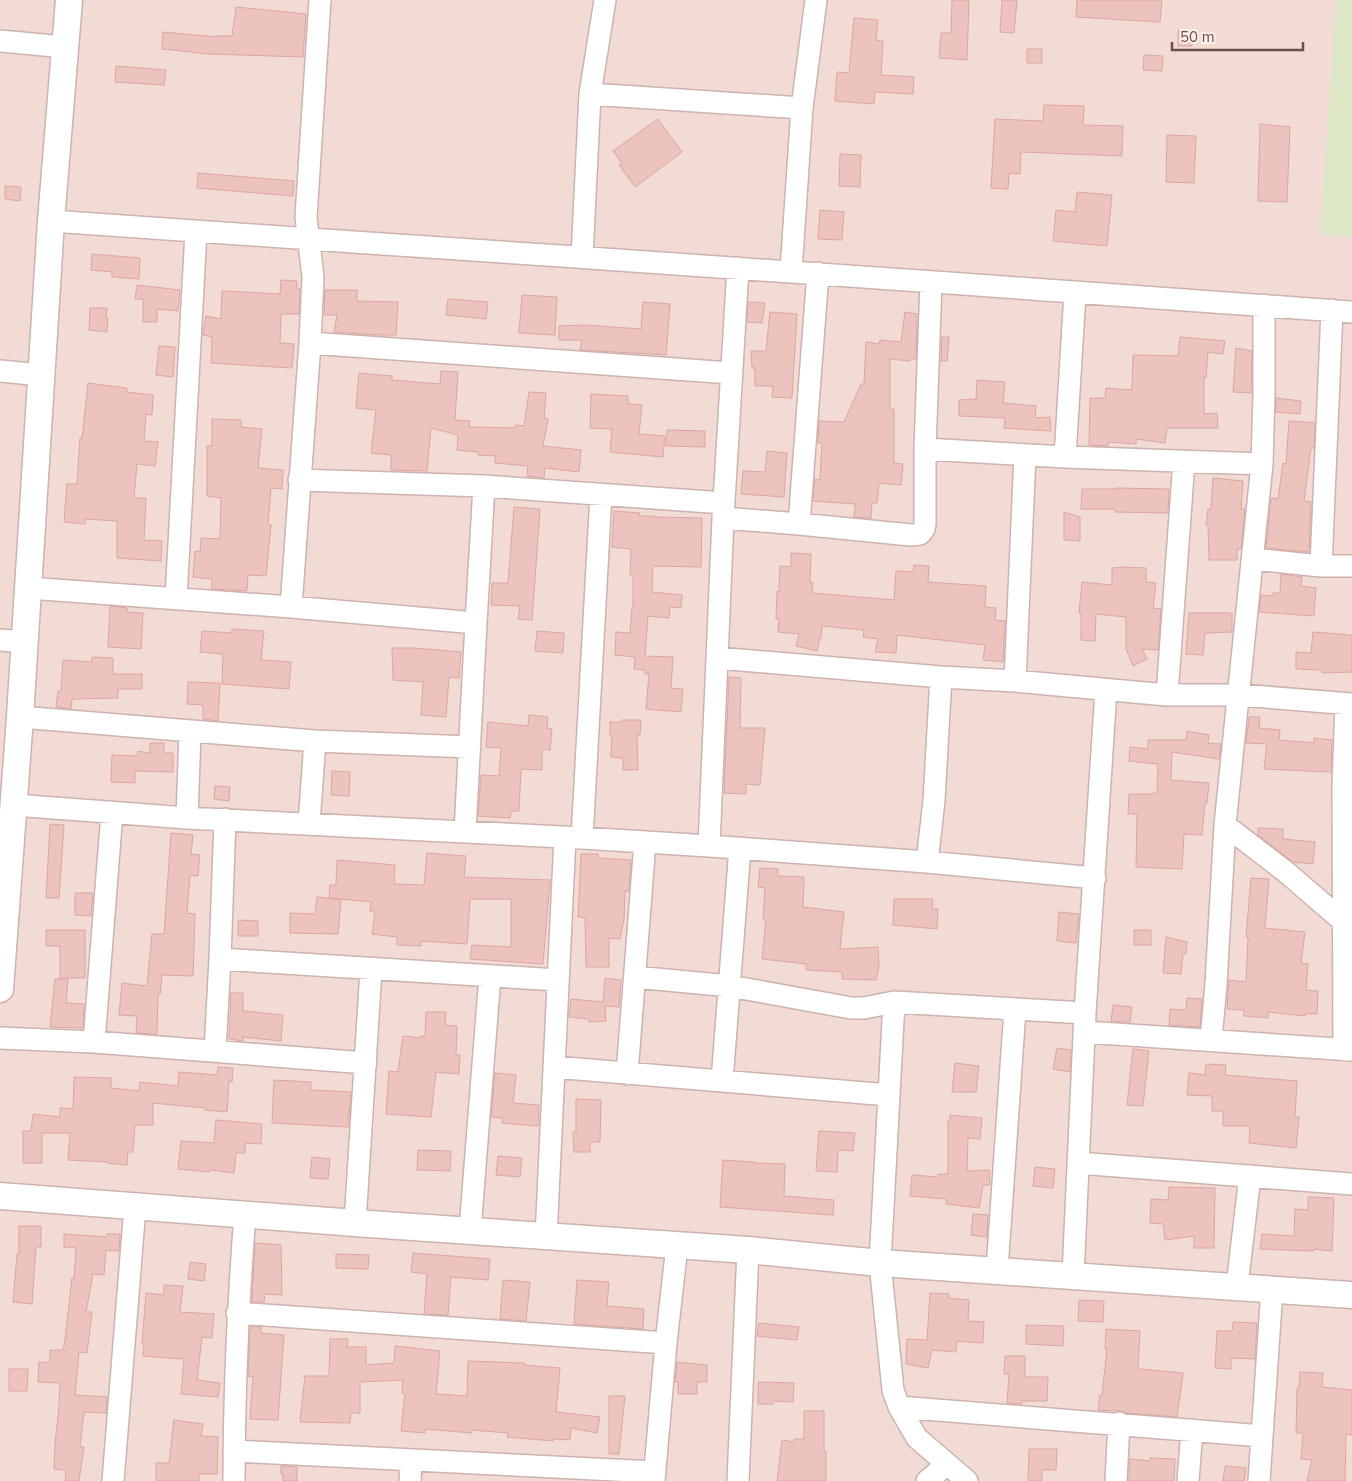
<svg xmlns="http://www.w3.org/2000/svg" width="1352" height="1481" viewBox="0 0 1352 1481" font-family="'Nunito Sans',sans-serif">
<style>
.residential{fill:#f1dbd4}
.green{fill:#dde6c5}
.building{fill:#edc3bf;stroke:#dea5a1}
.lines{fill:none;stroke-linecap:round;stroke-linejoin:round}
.minor-casing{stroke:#cdb3af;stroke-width:24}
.tertiary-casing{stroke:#cdb3af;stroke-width:29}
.minor{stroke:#fff;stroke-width:21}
.tertiary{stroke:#fff;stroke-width:26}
</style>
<rect width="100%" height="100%" fill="#faebe5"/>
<path class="residential" d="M0,0H1352V1481H0Z"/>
<path class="green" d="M1336,0H1352V237L1320,234Z"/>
<path class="building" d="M952,0H969L967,60L939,58L941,33H951Z
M1002,0H1017L1014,33L1000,32Z
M1077,0H1162L1160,22L1076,17Z
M236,7L306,14L303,57L209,54L162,49L163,32L216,37V36H232Z
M854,18L878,20L876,40L883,41L881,75L914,77L913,94L875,92L874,104L835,101L837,72L849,73Z
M1178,30L1193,31L1192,46H1178Z
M1027,49H1042V63H1027Z
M1144,55L1163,56L1162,71L1143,70Z
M116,66L166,70L164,85L115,82Z
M1044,105L1084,106L1083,125L1123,126L1122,156L1021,152L1020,174L1009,173L1008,189L991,188L995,119L1043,121Z
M658,119L682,152L635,187L619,165L622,163L613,151Z
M1260,124L1290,127L1287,202L1258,201Z
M1167,135L1196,136L1194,183L1166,182Z
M840,154L861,155L860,187L839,186Z
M198,173L294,181L293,196L197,188Z
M5,186L21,187L20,201L5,199Z
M1077,192L1112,195L1107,246L1053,241L1056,210L1075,212Z
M820,210L844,212L842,240L818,239Z
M92,254L140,258L139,279L112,277V272L91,270Z
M281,280L297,281V289H300L299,314H281L280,343L294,344L292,368L211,363L212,337L203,335V332L206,316L221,319L222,291L280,294Z
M137,285L180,290L178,311L157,309V322H143V299H135Z
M325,290H357V301L398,302L396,335H376L334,332L337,315H324Z
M522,295L557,297L555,335L519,333Z
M448,299L488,302L486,319L446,315Z
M643,302L670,304L666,355L580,350L582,340H559V326L584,325L641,329Z
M748,302L765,303L762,323L747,322Z
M90,308H107L106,318H108L107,332L89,330Z
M770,312L797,314L792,398L772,397L773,386H755V368H752L751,351H766Z
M905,312L917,314L916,359H911L910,361L890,359V409H894V463L903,464L901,485L879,483L877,503H872L871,518L854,517L855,504L813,501L815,479L820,480L822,443H818L819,421L844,422L861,384H864L866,342L879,344L880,340L901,342Z
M942,337H949L947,361H941Z
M1180,337L1225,341L1223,354L1208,352L1206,378L1204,377V414L1217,413L1218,428H1167L1165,443L1136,439V444L1108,442V446L1089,445L1090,398H1105L1106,388L1132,390L1133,355L1178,356Z
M159,346L175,347L173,377L156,375Z
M1236,348L1252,351L1251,393L1233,392Z
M441,371L458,372L455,420L470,421L469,427L515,428L516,425L524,426L529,392L546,393L544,418L548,419L543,446L581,450L579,472L545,468L544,478L527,476L528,466L495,463V456L478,455V452L457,450L458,435L431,428L427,471L391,470V455L371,453L376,410L356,408L359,373L392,376V380L440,384Z
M977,380L1005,382L1003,403L1036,406L1035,418L1050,417L1051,431L1004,428L1005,418L959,416V400L976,399Z
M88,383L127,388V392L153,395L152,415L146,414L144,441L158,442L155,466L137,464L134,498H146L144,540L162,541L161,561L117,558V521L85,519V524L64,522L67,484H77L80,438L82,439Z
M591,394L628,396V404L642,405L639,434L665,436L663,457L610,452L612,429L590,428Z
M1276,398L1301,401L1300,414L1276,412Z
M212,419L241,420V427L262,429L258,468L283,470L282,489L271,488L268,524L271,525L266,576L248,575L247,591L212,589V579L193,577L195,551L200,552L201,538L220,539L221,498L207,496V446H212Z
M1289,421L1315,423L1314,448H1311L1304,501L1311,502L1309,552L1266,548L1271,498L1278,499L1283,463L1286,464Z
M667,430L705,431V447L666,446Z
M767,451L787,453L784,497L741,494L743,471L765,472Z
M1213,478L1243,481L1241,509H1245L1241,549H1237V560H1209L1208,525H1206L1208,509H1211Z
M1115,488L1169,489L1168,513L1115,512V509H1081L1082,489H1115Z
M514,507L540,509L532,620L518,619L520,606L491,605L492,583H508Z
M614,511L640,513L639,516H654V517L702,518L701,567L653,566L652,592L682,595L681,608L670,607L669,618L648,616L645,656L673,657L671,688L683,689L681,712L646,709L649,674H645V670L634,669L635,657L615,655L616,632L630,633L632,608H633V575H630L631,549L612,547Z
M1064,512L1080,517V541L1064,540Z
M791,553L811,554L810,583H813L812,593L894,600L896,571L913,572L914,565L929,566L928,582L986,586L985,607L996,608L995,620L1005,621L1003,662L983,660L985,645L897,635L896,653L875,652L878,639L863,637L864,630L822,626L821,638H820L817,651L796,646L799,634L778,632L779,619H776L777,591L779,592L780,566L791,567Z
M1124,567L1146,568V582L1156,583L1153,608L1161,609L1158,650L1142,649L1147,659L1133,666L1126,649V617L1096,614L1095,641L1081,640V613H1079L1082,582L1112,585V568Z
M1281,574L1302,577L1301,586L1316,588L1314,616L1259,612L1261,595L1273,596V593H1280Z
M110,606L127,608V612L143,613L141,649L108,647Z
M1189,613H1232V632L1205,633L1203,655L1186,654Z
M232,629L264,631L261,660L291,662L289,689L222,684L223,654L200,652L202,631L232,633Z
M537,631L564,633L563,653L535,651Z
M1313,632L1352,635V672L1322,673V670L1296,669V652L1311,653Z
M392,648H415L461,652L459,678L449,677L446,717L421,715L423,682L393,680Z
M92,657L113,658V674H142V689H118V698L72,699L71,709L56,707L58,691H61L63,660L92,662Z
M729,677L741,678L740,728H765L760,785L746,784V794L724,793Z
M188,682L220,683L218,721L203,719V705L187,704Z
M529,715L548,717L547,728L552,729L550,750L542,749V770L521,769L519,811H511L510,818L478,816L481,775L499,776L501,748L486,747L488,722L528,726Z
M1249,717H1260L1259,728L1280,730L1279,740L1314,743V738L1332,740L1331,772L1264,769L1267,744L1246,743Z
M622,720H641L640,735H637L638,770H623V758L611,757L612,736H610V722H622Z
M1187,731L1209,735L1208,743L1221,744L1219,759L1172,752L1171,780L1209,783L1207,803H1205L1202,835L1184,834L1182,869L1136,867L1137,814H1128L1129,794H1153V793H1157L1158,764L1129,761L1130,747L1148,749V740H1186Z
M150,743H164V753H173V772L135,771V783L111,782L112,755L137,756L138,751L150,753Z
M332,771L350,772L349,796L331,795Z
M215,786L230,787L229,801L214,799Z
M50,824L64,825L59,898H46Z
M1258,828L1283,829V839L1315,842L1313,864L1293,862L1258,835Z
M171,833L193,835L191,854L200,855L198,876L190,875L187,913L195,914L193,976L162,975L160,994H158L157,1034L136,1033L137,1016L119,1015L122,983L147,986L152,934H164Z
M427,853L466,856L464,877L550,880L543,964L470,959L472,945L511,947V899H470L467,944L421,941V946L397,945V937L372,934L375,912L370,911L371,902L329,898L330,885H336L337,860L395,865L394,884L424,885Z
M581,854H598V858L631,860L629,892L625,891L624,919L620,939L609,938V967H586L585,918L578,917Z
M760,868L778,869V876L804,877L803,907L844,912L840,949L878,947L879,966L876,980L842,979V972L806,970V964L762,959L766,920H763L765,888L758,887Z
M1251,878L1269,879L1265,928L1305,932L1301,963L1308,964L1306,990L1318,991L1317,1014H1305V1016L1268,1012V1018L1244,1016V1010L1227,1009L1229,980L1246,982L1248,938L1246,937Z
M75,893H93L91,916L75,915Z
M317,897L341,900L338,934L290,933V913L315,914Z
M894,899H933L932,909H938L937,929L893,925Z
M1059,912L1079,914L1076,943L1057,941Z
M238,920L258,921V936H238Z
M46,930H85V978H60V946H46Z
M1134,930H1151V945H1134Z
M1166,937L1187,942L1186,954H1183L1181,974L1163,973Z
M605,978L621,980L619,1007L605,1006L606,1021L589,1022V1019L569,1017L571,999L603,1002Z
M55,979H68L66,1003L84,1004L83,1028L50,1027Z
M231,993H243V1011L283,1015L281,1041L243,1037V1041L229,1039Z
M1187,998L1202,999L1200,1027L1169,1025L1170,1009L1186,1010Z
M1113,1005L1132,1007L1130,1022L1111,1021Z
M426,1012H446L445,1025L457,1026L456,1055H460L459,1074L436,1072L431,1117L386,1114L389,1071L398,1072L403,1036L421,1038V1036H425Z
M1057,1048L1071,1050L1070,1072L1053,1069Z
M1133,1049L1149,1051L1143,1106L1127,1105Z
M955,1063L979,1066L976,1092H952Z
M1206,1064L1226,1065L1225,1075L1297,1081L1295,1117H1299L1296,1148L1249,1143L1250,1126H1223V1111H1212V1096L1187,1095L1189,1073L1205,1075Z
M218,1067L233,1068L232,1082L229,1081L227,1112L205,1110V1108L153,1103V1125H135L133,1152H128L127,1165L107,1163V1162L68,1160L70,1133H42V1163H23V1131H31L33,1114L60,1117V1108L73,1109L74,1077L111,1078V1088L139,1091L140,1082L178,1086L179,1072L217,1075Z
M495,1073L516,1075L513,1103L539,1105L538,1126L502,1123L503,1118L491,1117Z
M274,1080L311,1082V1090L351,1092L348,1127L272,1123Z
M576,1099L601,1100L600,1142H590V1152H574L573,1132H576Z
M950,1115L982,1118L980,1139L968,1138L967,1171L989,1170L990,1185H983L979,1208L946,1204V1199L910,1196L912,1175L937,1177L938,1174H948V1121H950Z
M216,1120L262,1124L261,1144L245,1143V1153H236L234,1173L210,1170L209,1172L178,1169L181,1141L214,1143Z
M819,1131L855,1133L853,1151L838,1150L837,1172L816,1171Z
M418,1150L451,1151L450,1171L417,1170Z
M498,1156L522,1158L520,1177L496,1175Z
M312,1157L330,1159L328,1179L310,1178Z
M723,1160L754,1162V1163L785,1164L784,1196L834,1200L833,1215L720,1207Z
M1035,1167L1055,1169L1053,1188L1033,1186Z
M1169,1187L1215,1188L1214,1248H1194V1236L1165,1240L1163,1224L1150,1223L1151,1199L1168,1200Z
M1308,1197L1334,1198L1332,1251L1314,1249V1251L1260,1249L1262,1234L1294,1236L1295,1209L1308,1210Z
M973,1214L988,1215L987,1237L971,1235Z
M19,1226H41V1247H36L32,1304L13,1302L17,1254H19Z
M64,1234L107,1237V1234H120L119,1251L106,1250L104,1275L93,1274L86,1312H92L87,1353L79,1352L75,1395L107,1397L106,1413L84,1412L80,1447H84L79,1481H65L66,1470L54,1469L55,1444L59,1407L60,1383L38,1382L39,1362L50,1363V1350H63L65,1340L72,1278L74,1279L76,1248L64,1247Z
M255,1243L281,1245L282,1295L265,1294L264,1302H252Z
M413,1253L490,1259L488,1280L451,1277L448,1315L424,1314L427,1274L411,1272Z
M336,1254L369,1255L368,1269L336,1268Z
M190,1262L206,1264L204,1281L188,1279Z
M503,1280L530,1282L526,1321L500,1319Z
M577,1280L609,1282L607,1306L644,1309L643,1329L574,1324Z
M164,1285L183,1286L180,1312L214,1314L212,1338L202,1337L197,1380L220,1383L218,1397L181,1394L184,1359L143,1356L144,1344H142L146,1293L164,1295Z
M930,1293L949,1294V1298L969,1300L968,1321L984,1322L983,1343L957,1341L956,1352L932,1350L928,1368L906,1364L907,1339L927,1340Z
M1079,1300L1104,1301L1103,1322L1078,1321Z
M1233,1322L1257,1323L1255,1359L1231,1358V1369L1215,1368L1217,1331H1232Z
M759,1323L799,1327L797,1340L757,1336Z
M1026,1325L1064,1326L1063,1346L1026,1344Z
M250,1326L261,1327V1333L284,1335L278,1420L250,1419L253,1377L248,1376Z
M1106,1329L1140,1331L1138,1367L1139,1369L1183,1373L1177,1417L1126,1413L1120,1411L1098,1410L1100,1395H1102L1107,1349H1105Z
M330,1339H348L347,1347H366V1365L394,1363L395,1346L440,1351L436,1394L467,1396L468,1361L524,1363V1365L560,1368L556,1412L600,1417L597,1433L571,1428L570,1440L554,1439L553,1441L507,1437L508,1433L472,1430V1433L425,1429V1433L401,1431L405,1393H402L403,1380L360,1382V1413H351L350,1423L300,1422L305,1376H329Z
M1005,1356H1025V1377H1048L1047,1401H1022V1404L1007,1403L1009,1374H1004Z
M677,1362L707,1365V1382H697V1394H678V1382H675Z
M9,1369H28L27,1391H9Z
M1300,1372L1323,1373L1322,1387L1352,1390V1435L1346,1434L1345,1481H1307L1312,1460L1301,1459L1303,1433H1296L1297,1388H1299Z
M758,1382L794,1383L793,1402L773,1401V1404H758Z
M609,1396H625L619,1454H609Z
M804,1411H824V1451H826V1481H777L782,1440L794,1442V1439H804Z
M174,1420L203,1424L201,1436L218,1437L217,1474H199V1481H156V1463H169Z
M1029,1449H1057L1056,1470H1042V1481H1028Z
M1150,1458L1175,1459L1174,1481H1129L1130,1459L1150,1461Z
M281,1466L297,1467V1481H283V1474H281Z
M1225,1466L1246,1468L1244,1481H1223Z"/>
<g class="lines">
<g class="minor-casing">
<path id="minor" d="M0,41L65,47
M590,94L802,108
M51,221C221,234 391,244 561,256C825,274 1088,293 1352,312
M582,257L590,94L605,0
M791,271L802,108L816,0
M310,343L731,373
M0,371L41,375
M925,449L1065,457L1262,464
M1065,457L1075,293
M299,480L484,486L724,503
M723,518L799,524L911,535L920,534L924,529L925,524V449L931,282
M799,524L818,273
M1253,559L1321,566H1352
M1321,566L1332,310
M28,588L291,607L476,623
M176,599L196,232
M291,607L310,343L313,277L306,217L320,0
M0,640L24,642
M718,658L941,677L1015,681L1167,695H1240L1352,704
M1015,681L1025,455
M1167,695L1184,461
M20,717L315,741L470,747
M14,805L187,818L582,838L709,846L927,862L1095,878
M187,818L190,732
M309,824L315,741
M1225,825L1286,872L1344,922L1352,923
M465,832L476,623L484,486
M582,838L601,495
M709,846L723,518L738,268
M927,862L934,801L941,677
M220,959L558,980
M635,977L730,986L851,1008H864L894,1002L1085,1013
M894,1002L880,1263L893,1390L899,1407L917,1438L967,1481
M1085,1032L1352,1050
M0,1038L94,1042L366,1063
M1211,1040L1216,984L1225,825L1262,464L1264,394V305
M94,1042L112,812
M1344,1050L1343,786L1346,704
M215,1051L220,959L225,819
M554,1067L889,1095
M627,1074L645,842
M722,1081L740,848
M1078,1163L1352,1184
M355,1223L371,970
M470,1230L490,976
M546,1237L565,837
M997,1270L1015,1009
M1073,1276L1085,1013L1106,690
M1237,1286L1250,1176
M237,1313L666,1343
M899,1407L1262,1436
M234,1451L655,1472
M113,1481L135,1207
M234,1481C234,1392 238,1304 245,1215
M410,1481L411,1460
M654,1481L666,1343L677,1246
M738,1481L748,1250
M927,1481L946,1465
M1116,1481L1119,1423
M1188,1481L1192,1430
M1259,1481L1272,1289"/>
</g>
<g class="tertiary-casing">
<path id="tertiary" d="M0,989L20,717L51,221L69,0
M0,1196L355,1223L748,1250L880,1263L1352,1295"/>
</g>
<use href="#minor" class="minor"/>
<use href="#tertiary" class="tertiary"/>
</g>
<path d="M1172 42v8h131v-8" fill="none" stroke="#714e4c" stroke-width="2.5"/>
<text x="1180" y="42" font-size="15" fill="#714e4c" stroke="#fdf0eb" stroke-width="4" paint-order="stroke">50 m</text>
</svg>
